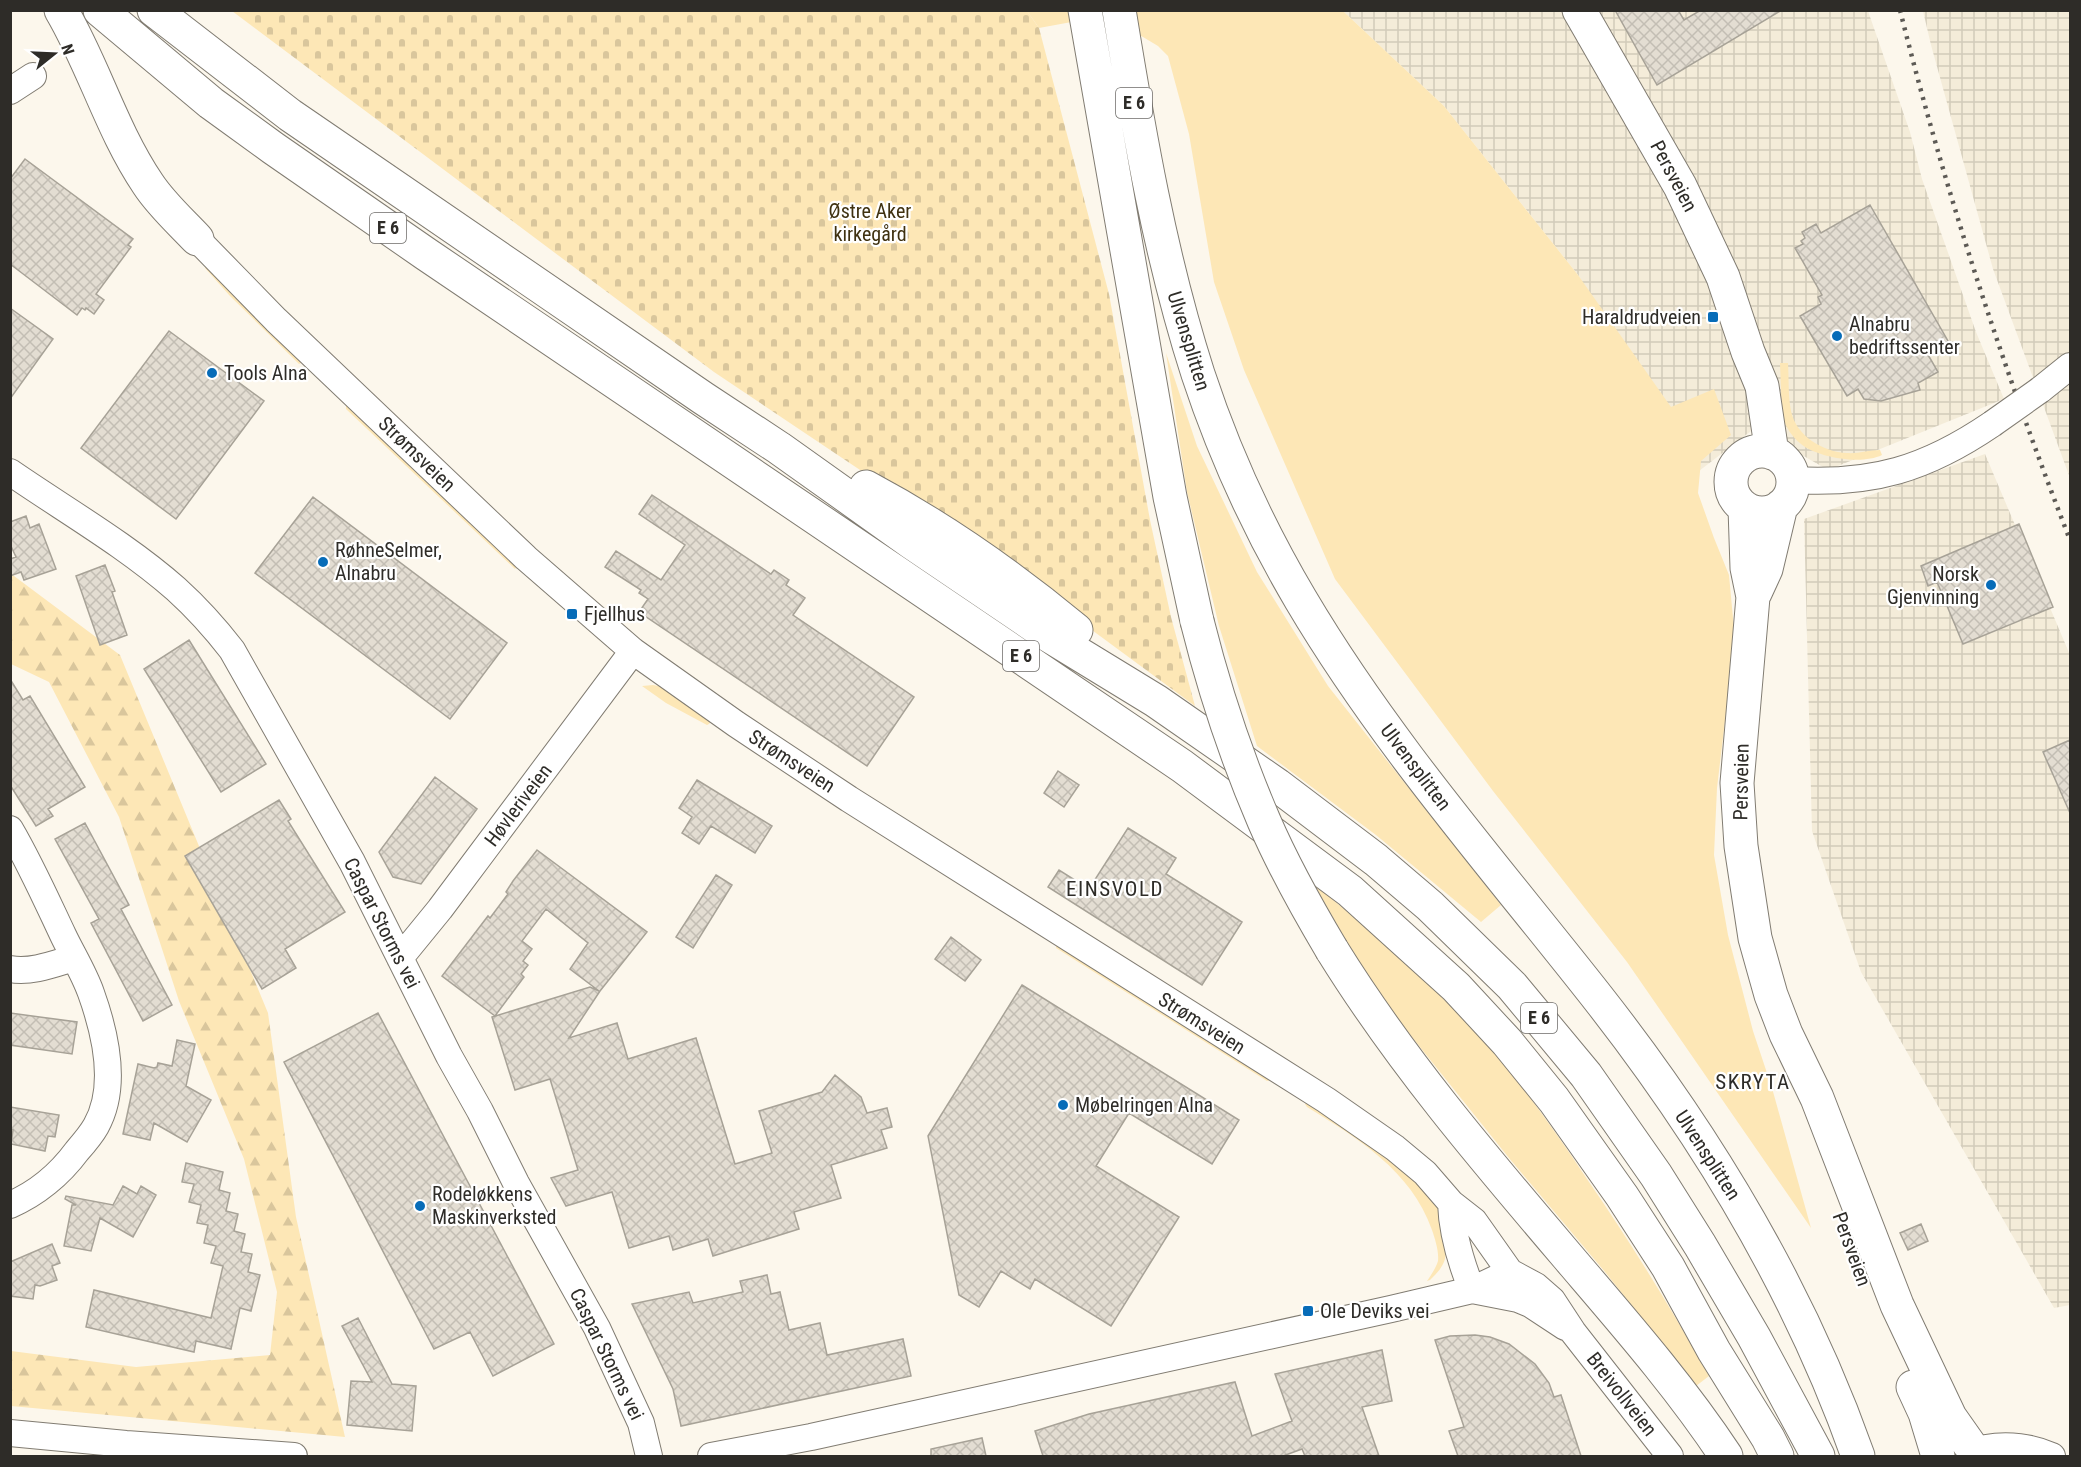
<svg xmlns="http://www.w3.org/2000/svg" width="2081" height="1467" viewBox="0 0 2081 1467" font-family="'Roboto Condensed',sans-serif">
<style>
.industrial{fill:url(#industrial-grid)}
.green{fill:#fde7b6}
.forest{fill:url(#forest-firs)}
.cemetery{fill:url(#cemetery-stones)}
.building{fill:url(#building-cross-hatch);stroke:#a7a297;stroke-width:1.5}
.lines{fill:none;stroke-linecap:round;stroke-linejoin:round}
.minor-casing{stroke:#817c72;stroke-width:28}
.major-casing{stroke:#817c72;stroke-width:35}
.highway-casing{stroke:#817c72;stroke-width:35}
.minor{stroke:#fff;stroke-width:26}
.major{stroke:#fff;stroke-width:33}
.highway{stroke:#fff;stroke-width:33}
.rail{stroke:#5d5a55;stroke-width:4.5;stroke-dasharray:3 6;stroke-linecap:butt}
.minor-bridge-casing{stroke:#817c72;stroke-width:28;stroke-linecap:butt}
.highway-bridge-casing{stroke:#817c72;stroke-width:35;stroke-linecap:butt}
.minor-bridge{stroke:#fff;stroke-width:26}
.highway-bridge{stroke:#fff;stroke-width:33}
.poi-dot{fill:#076cb8;stroke:#fff;stroke-width:2}
.labels{text-anchor:middle;stroke-width:4.5;stroke-linejoin:round;paint-order:stroke}
.shield{fill:#fff;stroke:#6d6b68;stroke-width:1.5}
.shield-label{font-size:18px;font-weight:bold;fill:#2e2c28}
.street-label{font-size:20px;fill:#2e2c28;stroke:#fff}
.park-label{font-size:20px;fill:#3f3110;stroke:#fff}
.poi-label{font-size:20px;fill:#2e2c28;stroke:#fff;text-anchor:start}
.neighbourhood-label{font-size:21px;letter-spacing:1.5px;fill:#2e2c28;stroke:#fff}
</style>
<defs>
<pattern id="industrial-grid" width="8" height="8" patternUnits="userSpaceOnUse" patternTransform="scale(1.5)"><rect width="8" height="8" fill="#f4ecd9"/><path d="M0 4h8M4 0v8" fill="none" stroke="#d2cbba"/></pattern>
<pattern id="forest-firs" width="22" height="20" patternUnits="userSpaceOnUse" patternTransform="scale(1.5)"><rect width="22" height="20" fill="#fde7b6"/><path d="M5 1l3.5 6h-7zM16 11l3.5 6h-7z" fill="#d9c69c"/></pattern>
<pattern id="cemetery-stones" width="16" height="16" patternUnits="userSpaceOnUse" patternTransform="scale(1.5)"><rect width="16" height="16" fill="#fde7b6"/><path d="M2 7V4a2 2 0 0 1 4 0v3zM10 15v-3a2 2 0 0 1 4 0v3z" fill="#d9c69c"/></pattern>
<pattern id="building-cross-hatch" width="8" height="8" patternUnits="userSpaceOnUse" patternTransform="scale(1.5)"><rect width="8" height="8" fill="#e3ddd2"/><path d="M0 0l8 8M0 8l8-8" fill="none" stroke="#c3beb4"/></pattern>
</defs>
<rect width="100%" height="100%" fill="#fcf7ec"/>
<path class="industrial" d="M1343,11H1868L1910,132L1922,179L1976,332L2004,399L1828,470L1755,428L1686,481L1578,275L1444,106Z
M1923,11H2070V478L1993,269L1931,45Z
M1985,454L2070,655V1305L2054,1308L1861,972L1812,831L1804,519Z"/>
<path class="green" d="M1027,11H1343L1444,106L1578,275L1671,407L1714,389L1731,435L1701,461L1698,493L1714,538L1729,575L1734,629L1727,704L1717,788L1714,855L1728,935L1753,1031L1772,1088L1811,1228L1627,962L1493,791L1335,579L1244,370L1214,282L1189,134L1168,56L1158,46L1143,37L1127,29L1111,24L1077,21L1039,28Z
M208,264L303,362L299,364L297,362L230,296L205,268Z
M1166,353L1197,446L1257,572L1328,686L1501,905L1481,922L1376,835L1257,746L1219,626L1187,492Z
M1780,363H1788C1789,379 1788,395 1791,411C1796,436 1823,452 1847,453C1858,454 1869,450 1880,450L1882,455C1862,465 1818,458 1801,444C1792,437 1786,427 1782,417Z
M348,402L518,564L515,569L346,409V406Z
M653,685L663,687L712,720L709,724L707,725L666,703L642,686Z
M1314,884C1370,930 1425,978 1475,1031C1517,1077 1553,1128 1587,1179C1631,1243 1671,1308 1709,1376L1696,1386L1605,1272L1509,1158L1403,1026L1357,960Z
M1057,942L1271,1080L1267,1081L1056,948Z
M1307,1101C1345,1127 1416,1168 1438,1208C1442,1216 1443,1226 1444,1235C1448,1256 1447,1264 1430,1280L1427,1281C1431,1275 1436,1268 1438,1261C1439,1251 1435,1239 1432,1230C1411,1170 1357,1138 1307,1107L1305,1104Z"/>
<path class="forest" d="M10,573L120,655L268,1013L296,1217L345,1437L11,1406V1351L136,1367L270,1355L277,1292L244,1159L179,1001L119,817L49,682L11,664Z"/>
<path class="cemetery" d="M232,11H1027L1039,28L1109,294L1150,520L1171,617L1195,706L1081,622L960,537L714,372Z"/>
<path class="building" d="M1615,10H1678L1684,20L1701,10H1782L1657,85Z
M25,159L133,239L128,245L131,247L96,294L104,300L94,314L86,308L85,310L82,308L77,315L10,264V179Z
M1870,205L1948,341L1927,353L1938,372L1918,383L1920,390L1881,401L1864,399L1858,389L1847,396L1800,316L1821,304L1818,297L1822,295L1795,248L1803,244L1801,241L1805,238L1802,232L1816,224L1821,233Z
M10,308L53,339L10,399Z
M169,331L264,401L176,519L81,448Z
M652,495L771,574L774,570L789,580L786,585L805,598L793,615L914,697L867,766L639,612L648,599L639,593L641,590L605,567L616,551L661,580L685,545L639,514Z
M313,497L507,643L450,719L255,573Z
M26,516L30,528L39,524L56,569L24,580L21,572L10,576V559L16,557L10,544V522Z
M2019,524L2053,607L1963,644L1937,582L1928,586L1921,566Z
M105,565L115,591L112,592L127,635L100,645L76,576Z
M189,640L266,764L221,792L144,669Z
M10,679L23,700L30,696L85,787L48,809L53,816L36,826L10,785Z
M2070,740V813L2043,752Z
M1058,771L1079,785L1064,807L1044,793Z
M435,777L477,809L421,884L393,877L379,852Z
M697,780L772,826L755,853L711,826L699,844L682,833L692,817L679,808Z
M279,800L291,819L288,821L345,912L285,949L296,968L262,989L185,856Z
M85,823L129,905L121,909L172,1005L143,1021L91,923L99,919L55,839Z
M1128,828L1176,858L1166,874L1242,922L1202,985L1048,887L1059,870L1089,889Z
M537,850L647,932L600,991L569,1038L617,1023L628,1059L696,1038L735,1164L772,1153L759,1111L822,1092L835,1075L861,1097L867,1113L887,1108L892,1127L881,1130L887,1148L831,1165L841,1198L794,1212L799,1229L713,1256L708,1239L673,1250L669,1236L629,1248L612,1192L566,1206L551,1178L578,1170L550,1079L515,1090L492,1017L590,987L599,991L570,969L588,943L546,909L522,941L532,949L523,961L528,965L521,974L524,977L495,1016L442,976L488,916L490,918L508,894L506,892L513,881Z
M716,875L732,885L693,948L676,937Z
M951,937L981,960L965,981L935,959Z
M1022,985L1239,1120L1212,1164L1129,1113L1096,1166L1179,1217L1111,1326L1035,1279L1030,1289L1001,1271L979,1307L959,1295L928,1136Z
M10,1013L77,1022L72,1054L10,1045Z
M378,1013L554,1344L493,1376L470,1332L434,1349L284,1062Z
M177,1040L195,1044L186,1086L211,1100L187,1142L154,1123L150,1140L123,1134L138,1064L154,1068L157,1067L158,1063L172,1066Z
M10,1107L59,1115L55,1137L48,1136L45,1151L11,1144L13,1130L10,1129Z
M186,1163L223,1172L219,1190L230,1193L226,1211L238,1214L234,1231L245,1234L241,1252L252,1254L248,1272L260,1275L251,1311L240,1308L231,1349L196,1341L194,1352L86,1327L94,1290L211,1318L223,1266L211,1263L216,1246L204,1243L208,1225L197,1223L201,1205L189,1202L194,1184L182,1182Z
M123,1186L137,1194L141,1186L156,1195L133,1237L100,1218L91,1251L64,1246L72,1205H76L65,1199L66,1196L113,1205Z
M1921,1224L1928,1241L1908,1250L1900,1233Z
M52,1244L60,1263L52,1266L57,1280L40,1286L35,1285L33,1299L10,1296V1262Z
M767,1275L771,1294L780,1292L789,1330L820,1323L827,1355L903,1339L911,1376L681,1426L673,1389L632,1304L689,1292L693,1303L743,1292L740,1281Z
M358,1318L392,1384L416,1386L412,1431L347,1425L351,1381L372,1382L342,1326Z
M1475,1335L1490,1337L1509,1344L1535,1364L1549,1383L1554,1397L1561,1395L1581,1456H1458L1449,1431L1464,1427L1435,1340L1450,1336Z
M1382,1350L1392,1401L1362,1407L1379,1456H1305L1302,1449L1283,1456H1043L1035,1431L1089,1414L1235,1382L1252,1436L1292,1421L1275,1374Z
M982,1438L986,1456H931V1449Z"/>
<g class="lines">
<g class="minor-casing">
<path id="minor" d="M10,91L33,76
M197,239L276,320L526,558L633,651L736,724L849,799L1326,1100L1395,1148L1425,1173L1451,1203L1474,1221L1510,1272L1536,1286L1552,1300L1573,1332L1670,1456
M2040,390L2070,366
M10,472C65,510 126,545 176,589C197,608 215,628 232,650L352,862L449,1056L480,1111L516,1183L597,1328L641,1423L649,1456
M1792,480C1872,485 1926,469 1992,424
M10,829C30,863 46,899 63,935C72,954 84,973 91,993C105,1032 118,1087 96,1126C91,1135 84,1143 77,1151C60,1174 36,1194 10,1205
M400,958L440,909L633,651
M10,969C31,973 54,964 74,958
M1451,1203C1452,1232 1461,1263 1472,1290
M1472,1290L1518,1299L1530,1304L1565,1327
M10,1433L126,1444L294,1456
M1986,1448C2008,1444 2032,1447 2052,1456
M711,1456L811,1437L1391,1309L1472,1290L1510,1272"/>
</g>
<g class="major-casing">
<path id="major" d="M1579,10L1680,186L1723,277L1748,352L1762,386L1772,453
M1731 482a31 31 0 1 1 62 0a31 31 0 1 1-62 0Z
M1745,508L1747,568L1753,597L1737,783L1741,846L1755,938L1771,995L1786,1034L1817,1098L1897,1305L1950,1417L1969,1444
M1755,593L1766,569L1781,506
M1913,1387L1925,1413L1938,1456"/>
</g>
<g class="highway-casing">
<path id="highway" d="M61,10C94,66 111,129 148,184C161,204 180,221 197,239
M100,10L211,103L273,148L426,254L1182,766L1350,891L1456,987L1507,1042L1554,1100L1622,1196L1668,1267L1714,1351L1768,1438L1777,1456
M154,10L290,115L703,398L779,448L911,542L1048,635L1156,701L1277,785L1376,860L1430,906L1512,986L1586,1075L1656,1175L1700,1245L1754,1337L1818,1456
M1085,10L1170,497L1197,621
M1119,10C1139,133 1160,256 1198,374C1224,453 1259,529 1301,600C1385,742 1496,868 1598,998C1707,1137 1799,1289 1858,1456
M866,487C941,527 1011,576 1076,630
M1332,950C1402,1063 1488,1163 1574,1264C1627,1326 1681,1388 1726,1456"/>
</g>
<use href="#minor" class="minor"/>
<use href="#major" class="major"/>
<use href="#highway" class="highway"/>
<path class="rail" d="M1900,10C1945,191 2003,368 2070,540"/>
<g class="minor-bridge-casing">
<path id="minor-bridge" d="M1992,424L2040,390"/>
</g>
<g class="highway-bridge-casing">
<path id="highway-bridge" d="M1197,621C1214,689 1236,756 1264,821C1283,865 1307,908 1332,950"/>
</g>
<use href="#minor-bridge" class="minor-bridge"/>
<use href="#highway-bridge" class="highway-bridge"/>
</g>
<g class="poi-dot">
<rect x="1707" y="311" width="12" height="12" rx="3"/>
<circle cx="1837" cy="336" r="6"/>
<circle cx="212" cy="373" r="6"/>
<circle cx="323" cy="562" r="6"/>
<circle cx="1991" cy="585" r="6"/>
<rect x="566" y="608" width="12" height="12" rx="3"/>
<circle cx="1063" cy="1105" r="6"/>
<circle cx="420" cy="1206" r="6"/>
<rect x="1302" y="1305" width="12" height="12" rx="3"/>
</g>
<g class="labels">
<g class="shield">
<rect x="1116" y="88" width="36" height="30" rx="4.5"/>
<rect x="370" y="213" width="36" height="30" rx="4.5"/>
<rect x="1003" y="641" width="36" height="30" rx="4.5"/>
<rect x="1521" y="1003" width="36" height="30" rx="4.5"/>
</g>
<g class="shield-label">
<text x="1134" y="109">E 6</text>
<text x="388" y="234">E 6</text>
<text x="1021" y="662">E 6</text>
<text x="1539" y="1024">E 6</text>
</g>
<g class="street-label">
<text transform="translate(1674 176) rotate(62)" y="7">Persveien</text>
<text transform="translate(1189 341) rotate(73)" y="7">Ulvensplitten</text>
<text transform="translate(417 454) rotate(44)" y="7">Strømsveien</text>
<text transform="translate(792 761) rotate(33)" y="7">Strømsveien</text>
<text transform="translate(1416 767) rotate(53)" y="7">Ulvensplitten</text>
<text transform="translate(1741 782) rotate(-89)" y="7">Persveien</text>
<text transform="translate(518 805) rotate(-53)" y="7">Høvleriveien</text>
<text transform="translate(382 923) rotate(63)" y="7">Caspar Storms vei</text>
<text transform="translate(1202 1023) rotate(32)" y="7">Strømsveien</text>
<text transform="translate(1708 1155) rotate(57)" y="7">Ulvensplitten</text>
<text transform="translate(1852 1249) rotate(70)" y="7">Persveien</text>
<text transform="translate(607 1354) rotate(64)" y="7">Caspar Storms vei</text>
<text transform="translate(1622 1394) rotate(52)" y="7">Breivollveien</text>
</g>
<g class="park-label">
<text x="870" y="218">Østre Aker<tspan x="870" dy="23">kirkegård</tspan></text>
</g>
<g class="poi-label">
<text x="1701" y="324" text-anchor="end">Haraldrudveien</text>
<text x="1849" y="331">Alnabru<tspan x="1849" dy="23">bedriftssenter</tspan></text>
<text x="224" y="380">Tools Alna</text>
<text x="335" y="557">RøhneSelmer,<tspan x="335" dy="23">Alnabru</tspan></text>
<text x="1979" y="581" text-anchor="end">Norsk<tspan x="1979" dy="23">Gjenvinning</tspan></text>
<text x="584" y="621">Fjellhus</text>
<text x="1075" y="1112">Møbelringen Alna</text>
<text x="432" y="1201">Rodeløkkens<tspan x="432" dy="23">Maskinverksted</tspan></text>
<text x="1320" y="1318">Ole Deviks vei</text>
</g>
<g class="neighbourhood-label">
<text x="1115" y="896">EINSVOLD</text>
<text x="1753" y="1089">SKRYTA</text>
</g>
</g>
<rect width="2081" height="1467" fill="none" stroke="#2e2c28" stroke-width="24"/>
<g transform="translate(54 54) rotate(72)" stroke="#ffffff" stroke-width="4.5" paint-order="stroke">
<path d="M0-4.5L10 22L0 15L-10 22Z" fill="#2e2c28"/>
<text y="-9" font-size="16" font-weight="bold" text-anchor="middle" fill="#2e2c28">N</text>
</g>
</svg>
